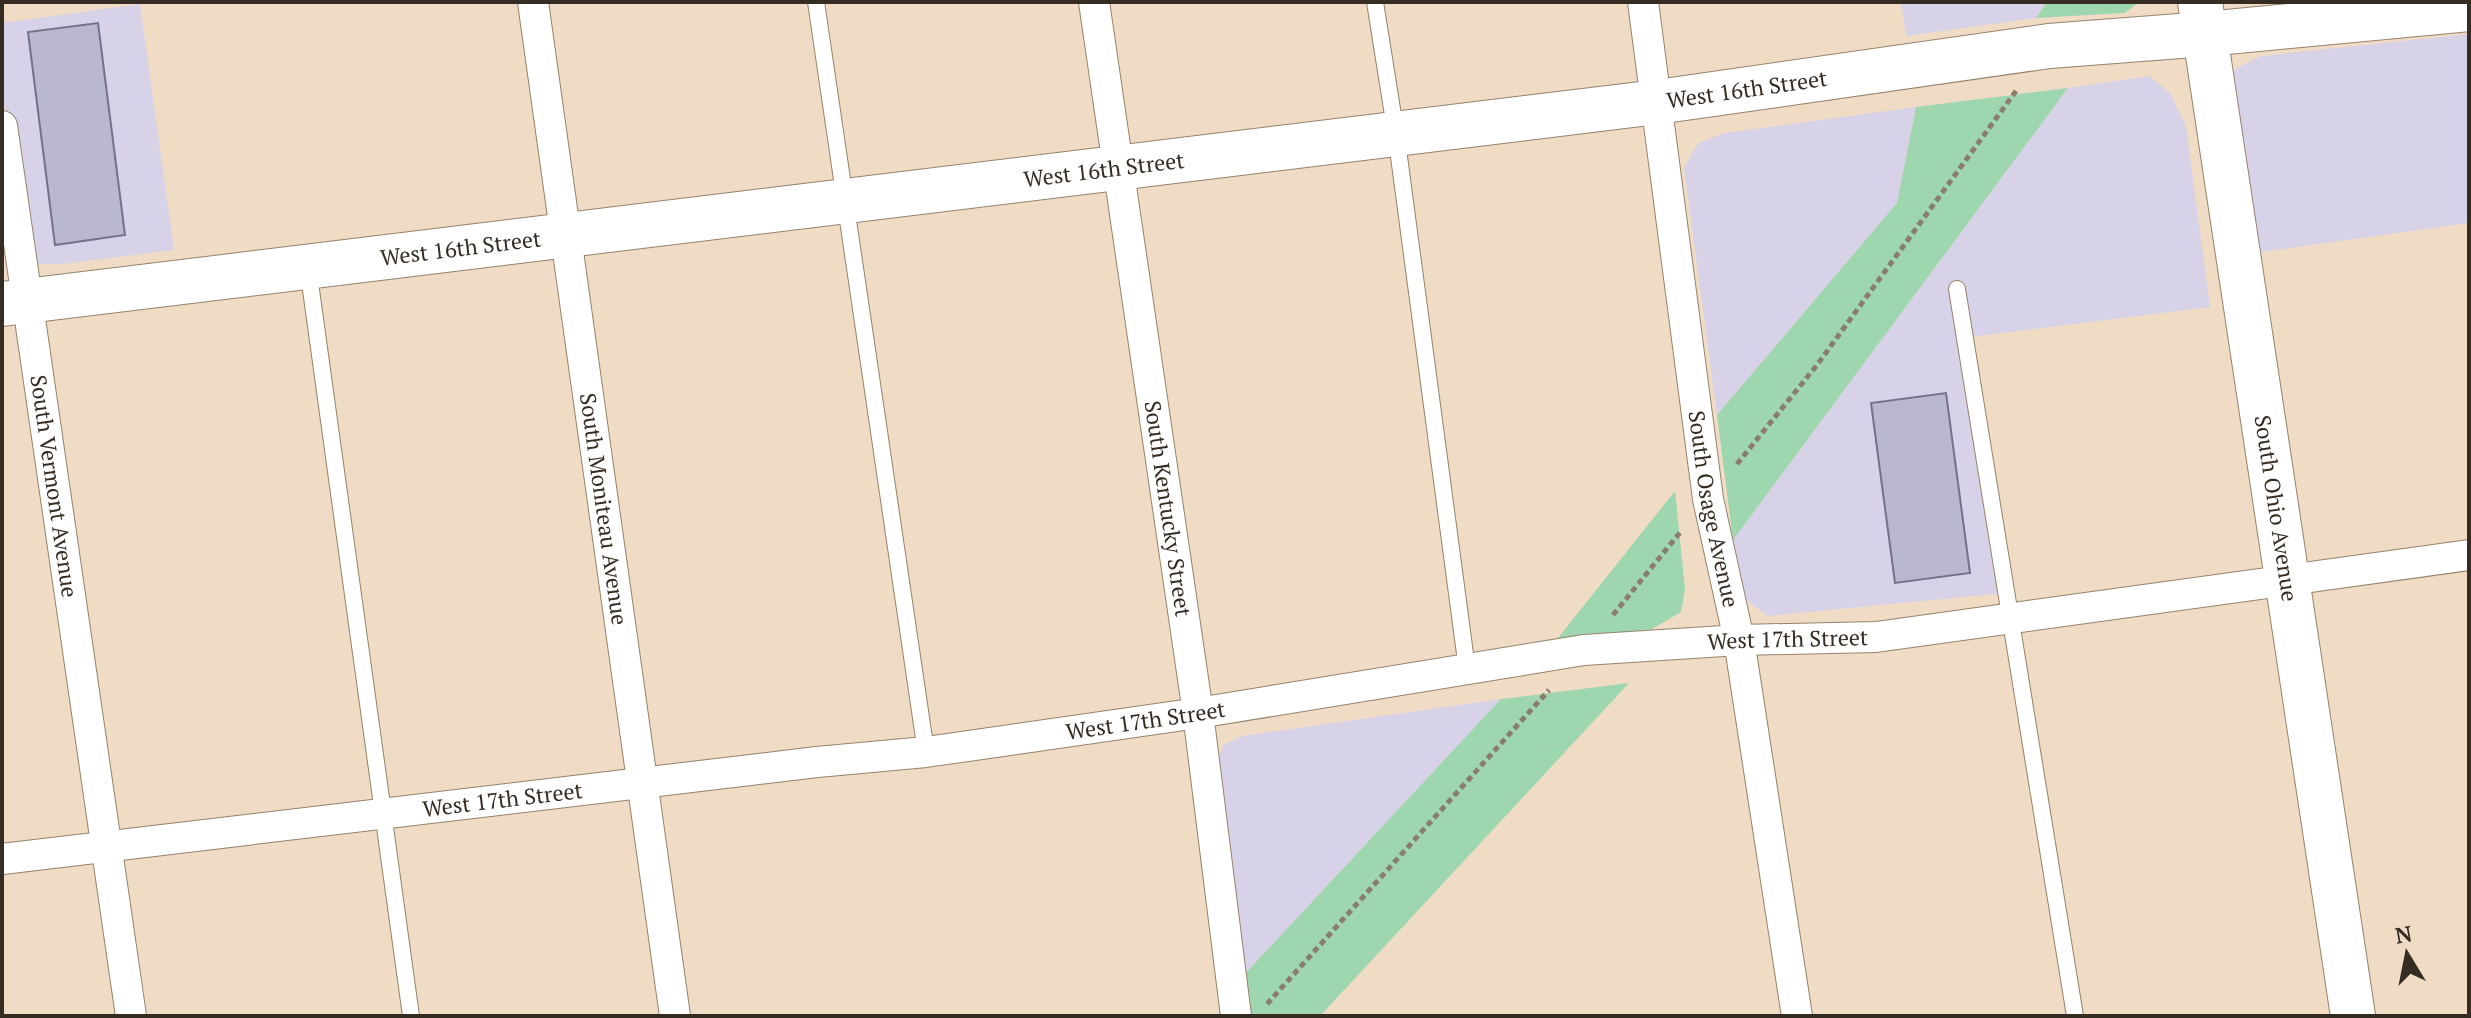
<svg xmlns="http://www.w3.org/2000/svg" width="2471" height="1018" viewBox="0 0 2471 1018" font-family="'PT Serif',serif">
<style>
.commercial{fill:#d8d2e8}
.green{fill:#9ed6af}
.building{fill:#bab7d3;stroke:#74728b;stroke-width:2}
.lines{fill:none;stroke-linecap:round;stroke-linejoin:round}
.lane-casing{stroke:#94826c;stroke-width:18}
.street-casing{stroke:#94826c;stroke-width:32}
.secondary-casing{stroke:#94826c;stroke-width:46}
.path{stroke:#8a7d6d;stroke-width:5;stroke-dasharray:6 4;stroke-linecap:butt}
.lane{stroke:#fff;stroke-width:16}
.street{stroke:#fff;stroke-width:30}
.secondary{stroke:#fff;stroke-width:44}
.labels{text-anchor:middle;stroke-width:8;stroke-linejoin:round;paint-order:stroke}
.street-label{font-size:22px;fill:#352d24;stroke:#f0dcc4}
</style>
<rect width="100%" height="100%" fill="#f0dcc4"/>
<path class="commercial" d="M1901,2H2047L2036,18L1906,36Z
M140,4L174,250L62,264H39L22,251L2,87V23Z
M2469,34V223L2247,254L2226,91L2235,69L2261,56Z
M2149,76L2170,93L2186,126L2210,307L1970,337L2005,593L1768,616L1741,596L1733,540L2068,88Z
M1916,107L1897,203L1717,415L1684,168L1698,143L1725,133Z
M1501,699L1241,978L1215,767L1223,745L1242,736Z"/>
<path class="green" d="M2047,2H2139L2125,13L2036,18Z
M2068,88L1733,540L1717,415L1897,203L1916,107Z
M1675,491L1685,589L1681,612L1652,629L1554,643Z
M1629,683L1320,1016H1248L1241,978L1501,699Z"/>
<path class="building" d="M98,23L125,235L55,245L28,32Z
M1946,393L1970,573L1895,583L1871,403Z"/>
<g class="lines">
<g class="lane-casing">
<path id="lane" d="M816,2L926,752
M1375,2L1396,134L1467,669
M308,268L411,1016
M1957,289L2075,1016"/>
</g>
<g class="street-casing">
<g id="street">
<path id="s1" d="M533,2L675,1016"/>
<path id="s2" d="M1094,2L1198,713L1236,1016"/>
<path id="s3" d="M1643,2L1708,499L1739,640L1797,1016"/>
<path id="s4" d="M2,126L131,1016"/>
<path id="s5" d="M2,859L817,762L926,752L1198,713L1584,650L1739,640L1876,637L2469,555"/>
</g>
</g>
<g class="secondary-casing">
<g id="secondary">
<path id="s6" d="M2200,2L2353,1016"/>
<path id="s7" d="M2,304L1657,102L2049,46L2206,34L2469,9"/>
</g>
</g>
<path class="path" d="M1737,464L1817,365L2016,91
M1613,615L1682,530
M1267,1004L1549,690"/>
<use href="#lane" class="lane"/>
<use href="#street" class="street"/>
<use href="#secondary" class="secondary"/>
</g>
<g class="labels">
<g class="street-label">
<text dy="8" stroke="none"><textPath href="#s7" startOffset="1758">West 16th Street</textPath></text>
<text dy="8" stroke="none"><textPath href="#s7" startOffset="1110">West 16th Street</textPath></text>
<text dy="8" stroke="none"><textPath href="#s7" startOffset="462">West 16th Street</textPath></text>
<text dy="8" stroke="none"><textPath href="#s4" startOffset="364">South Vermont Avenue</textPath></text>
<text dy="8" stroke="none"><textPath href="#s1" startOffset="512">South Moniteau Avenue</textPath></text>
<text dy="8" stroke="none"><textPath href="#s2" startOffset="512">South Kentucky Street</textPath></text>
<text dy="8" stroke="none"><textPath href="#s6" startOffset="512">South Ohio Avenue</textPath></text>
<text dy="8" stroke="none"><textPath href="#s3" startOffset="512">South Osage Avenue</textPath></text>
<text dy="8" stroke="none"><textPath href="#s5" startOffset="1800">West 17th Street</textPath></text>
<text dy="8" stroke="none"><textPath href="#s5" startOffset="1152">West 17th Street</textPath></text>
<text dy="8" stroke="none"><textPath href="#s5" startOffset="504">West 17th Street</textPath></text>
</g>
</g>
<rect width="2471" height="1018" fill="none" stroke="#352d24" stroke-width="8"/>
<g transform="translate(2407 954) rotate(350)" stroke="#f0dcc4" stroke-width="6" paint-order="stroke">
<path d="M0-6L14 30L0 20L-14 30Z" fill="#352d24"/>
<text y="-12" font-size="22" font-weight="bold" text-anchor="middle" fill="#352d24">N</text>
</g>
</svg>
